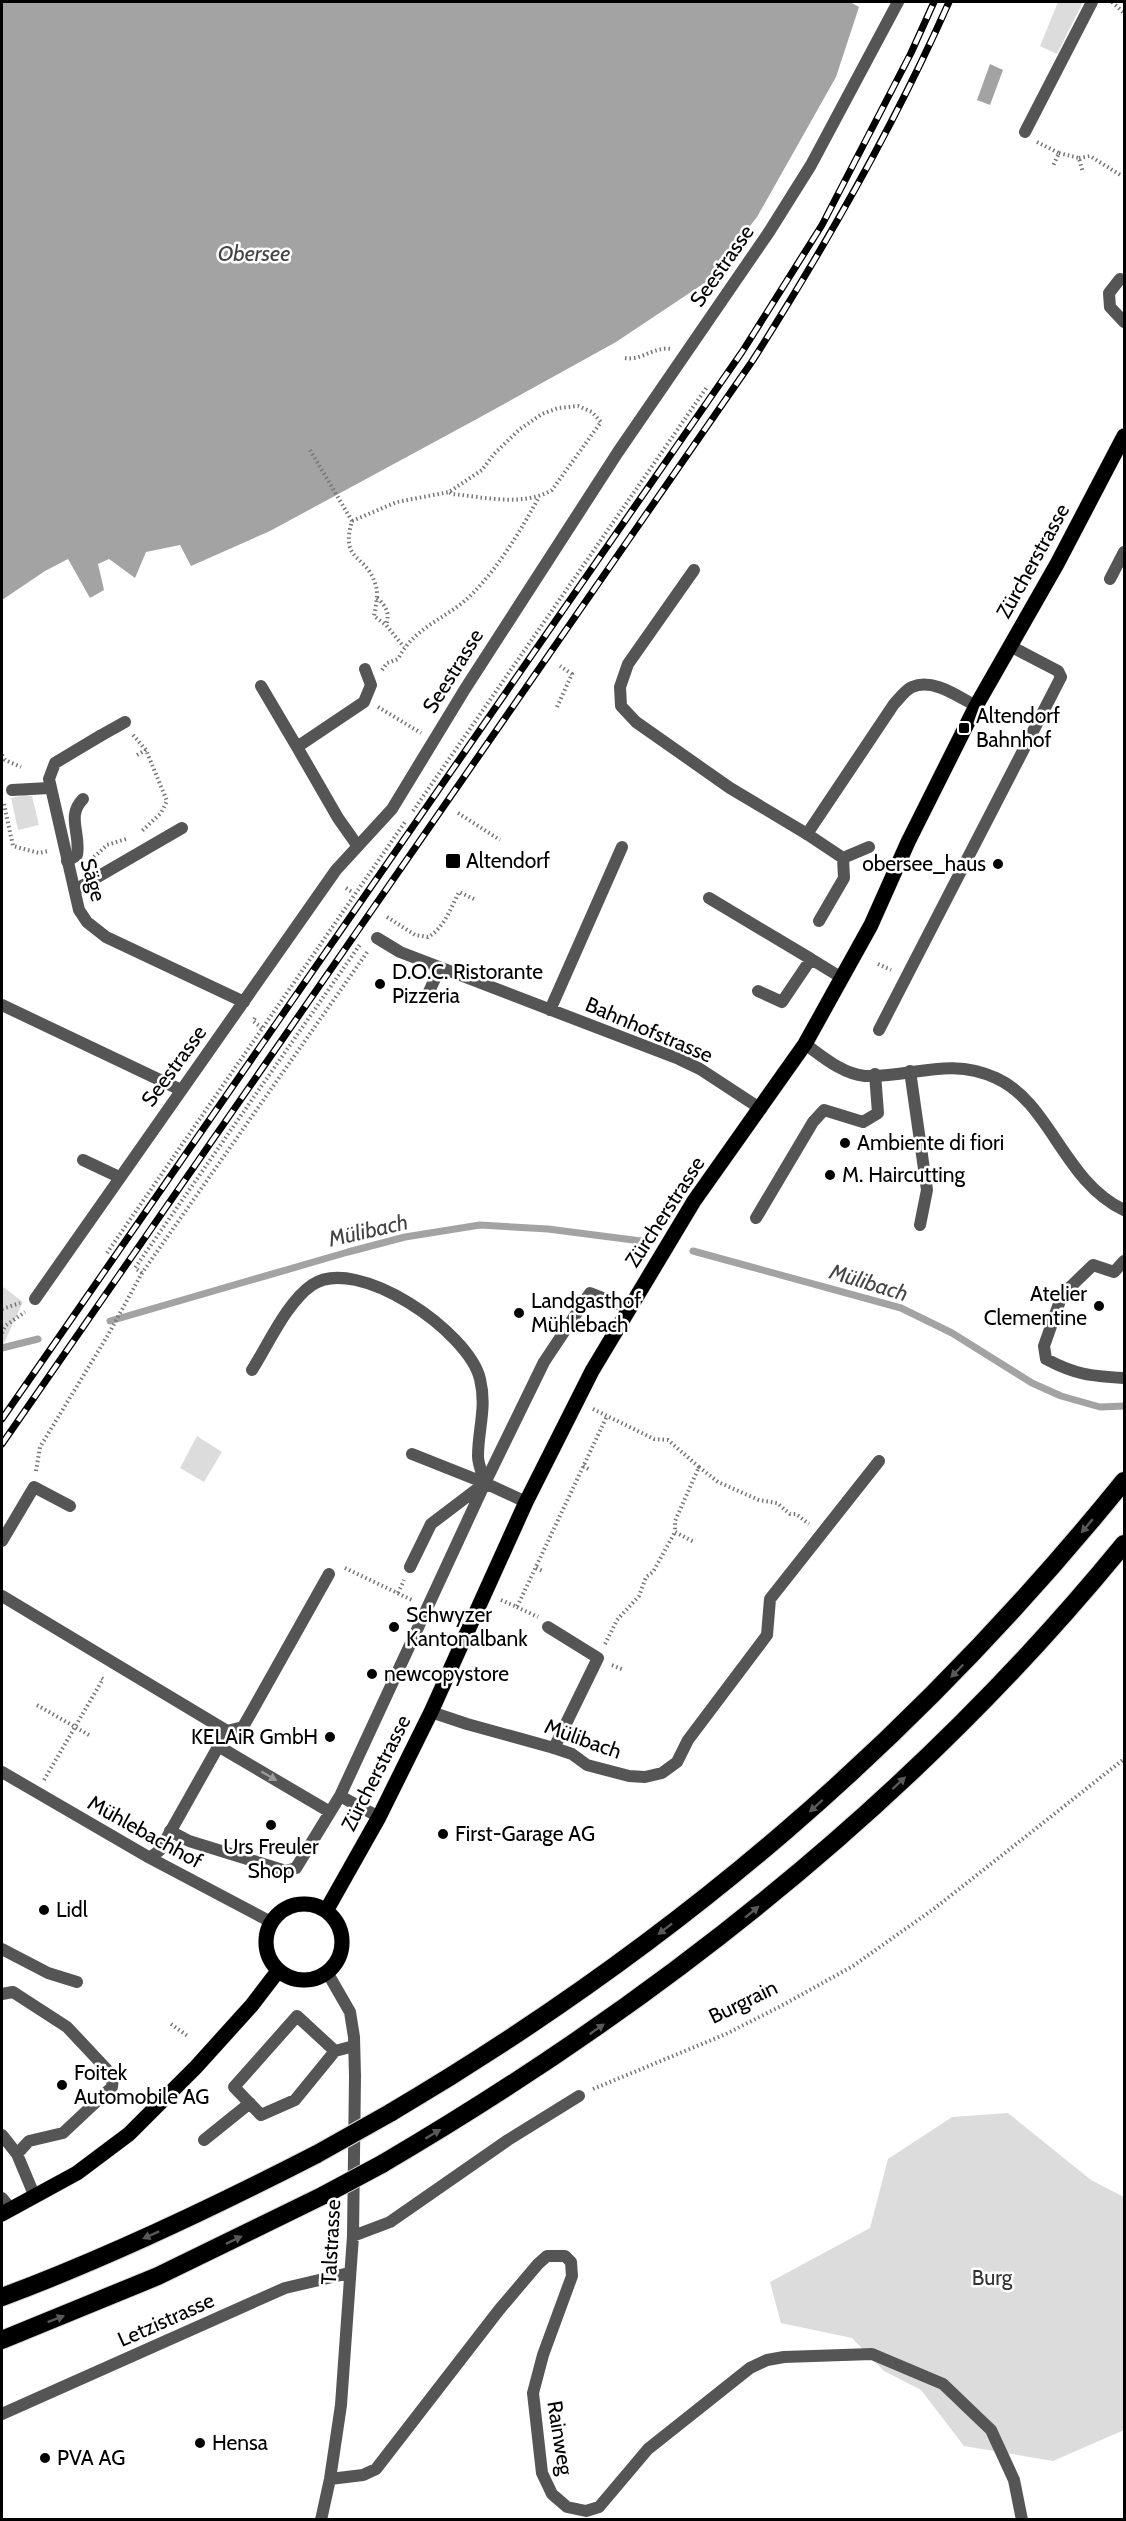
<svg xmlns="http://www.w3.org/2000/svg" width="1126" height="2521" viewBox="0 0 1126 2521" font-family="Cabin,sans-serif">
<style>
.green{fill:#dcdcdc}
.water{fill:#a3a3a3}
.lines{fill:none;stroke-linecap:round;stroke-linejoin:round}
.stream{stroke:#a3a3a3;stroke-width:7}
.primary-casing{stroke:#dbdbdb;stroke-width:16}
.highway-casing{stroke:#dbdbdb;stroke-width:20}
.path{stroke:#777;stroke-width:4;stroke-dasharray:1.5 3;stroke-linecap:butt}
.lane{stroke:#555;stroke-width:12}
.street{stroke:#555;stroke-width:12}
.primary{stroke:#000;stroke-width:15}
.highway{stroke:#000;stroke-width:18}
.rail-casing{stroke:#000;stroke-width:7}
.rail{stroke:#fff;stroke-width:4.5;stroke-dasharray:14;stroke-linecap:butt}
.highway-bridge-casing{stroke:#dbdbdb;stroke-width:20;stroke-linecap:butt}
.highway-bridge{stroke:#000;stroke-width:18}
.oneway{fill:#595959}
.oneway2{fill:#999}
.poi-dot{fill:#000;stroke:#fff;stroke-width:2}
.labels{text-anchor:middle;stroke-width:5;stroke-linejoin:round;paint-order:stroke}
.street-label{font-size:21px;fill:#000;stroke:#fff}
.poi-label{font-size:21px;fill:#000;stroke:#fff;text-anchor:start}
.park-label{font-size:21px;fill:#333;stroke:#fff}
.water-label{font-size:22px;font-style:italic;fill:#444;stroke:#fff}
</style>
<rect width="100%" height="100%" fill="#fff"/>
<path class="green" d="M1058,2H1083L1057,54L1040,46Z
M25,795L32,796L39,825L18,830L11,798Z
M2,1286L23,1302L2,1347Z
M197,1436L222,1452L204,1482L180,1468Z
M1008,2113L1091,2180L1124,2197V2430L1053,2461L964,2446L921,2390L884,2371L852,2338L781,2323L770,2282L870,2228L888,2159L952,2117Z"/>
<path class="water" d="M2,2H850L859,7L836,77L757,217L706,282L616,342L475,420L270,531L191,566L180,545L146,552L135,578L109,559L98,564L104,590L90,598L68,559L45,571L2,600Z
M990,64L1003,70L990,105L977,100Z"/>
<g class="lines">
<path class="stream" d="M693,1251L901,1308L952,1333L1032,1383L1061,1396L1100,1407L1124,1406
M110,1321L348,1252L405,1237L480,1225L548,1229L641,1241
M2,1348L38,1339"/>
<g class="primary-casing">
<path id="primary" d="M266 1942a38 38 0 1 1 76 0a38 38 0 1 1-76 0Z
M326,1911L379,1817L431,1712L526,1502L592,1371L694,1201L805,1044L871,925L908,842L976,706L1057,564L1124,436
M2,2214L77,2173L129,2134L196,2067L252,2005L278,1971"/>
</g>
<g class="highway-casing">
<path id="highway" d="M390,2113C678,1943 914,1740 1124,1481
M382,2164C662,2000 918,1796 1124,1544
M2,2297C110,2257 214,2207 317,2154
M2,2340L158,2276L324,2195"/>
</g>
<path class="path" d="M1112,2L1124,13
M1037,142L1059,153L1053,166
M1059,153L1079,158L1083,173
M1079,158L1090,156L1122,176
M625,358C642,361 654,346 671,349
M310,450L352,521C340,562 365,553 375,583C379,593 376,605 374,616L386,625L404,647
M352,521L397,502L449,492L482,470L494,454L520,429L542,414L558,408L578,406L592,412L601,422L552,490C522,507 485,497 452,494L449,492
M377,598C386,606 390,613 386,625
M382,670L387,663L398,659C416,624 449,619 474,592C500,565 521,530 539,497
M378,707L421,733
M557,707L572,674L560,666
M133,735L146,750L167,801L161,813L142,831
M2,755L5,760L21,767
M137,755L146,750
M4,804L13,846L39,853L48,851
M413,811L707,387
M458,813L500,840
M94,857L107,845L126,839
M346,888L352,892
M387,917L415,935L428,937C444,928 451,908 459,892L474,899
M878,964L891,970
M406,979L416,975
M255,1018L253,1021L262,1028
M107,1253L405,822
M142,1273L135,1268L361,943
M2,1309L20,1303
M2,1333L5,1326L25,1312
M593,1409L654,1439L668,1440L699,1467L675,1521V1532L694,1542
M583,1466L590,1470
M699,1467L718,1482L759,1500L777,1503L790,1514H796L809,1524
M36,1471L40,1447L108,1335L142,1273L368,951
M345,1568L414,1601
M536,1568L543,1571
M398,1593L404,1580
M501,1600L517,1607L607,1416
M517,1607L538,1617
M605,1644L617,1620L639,1596L646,1577L653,1572L675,1532
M612,1665L624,1670
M37,1705L89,1735
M44,1780L103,1679L100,1677
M171,2024L189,2037
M593,2089L726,2034L781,2006L853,1966L935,1908L1124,1759"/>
<path class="lane" d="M1025,132L1092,2
M1120,279L1109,293L1110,307L1124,322
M1110,579L1124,552
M261,686L297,747
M100,736L125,722
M12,790L49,788
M807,834L843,858L844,878L819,921
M357,845L338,818L297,747L364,702L371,685L365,669
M843,858L869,847
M67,861L77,855C81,833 66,816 83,799
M75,890L182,828
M709,898L811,959
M758,991L782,1002L811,959L842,978
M426,998L440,968
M2,1005L181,1090
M879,1030L1061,677L1058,671L1010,646
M910,1071L927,1190L920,1225
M83,1160L119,1177
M756,1218L813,1122L824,1110L863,1122L878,1113L875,1074
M1124,1261L1114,1272L1093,1265L1062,1295L1044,1346L1046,1359C1076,1375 1091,1376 1124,1378
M252,1370C268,1345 287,1302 312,1285C357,1254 469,1332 480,1379C487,1408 478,1429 478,1456C478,1465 483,1475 485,1483
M412,1454L485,1483
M410,1567L431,1524L485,1483L526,1502
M548,1627L598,1658L554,1748
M227,1731L243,1727L329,1574
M218,1746L330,1812
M379,1817L340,1796L485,1483L544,1362L590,1293L629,1308
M170,1831L189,1841L286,1871L296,1868L340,1796
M2,1949L48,1973L77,1982
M2,1994L13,1992L67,2027L113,2076L112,2087L63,2133L29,2141L17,2154L35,2197
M335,2051L295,2100L261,2115L234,2087L297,2016L335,2051L354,2046
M2,2135L17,2154
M204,2140L250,2103
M2,2198L11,2209"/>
<path class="street" d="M694,570L628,664L620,687L621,706L636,722L730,788L807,834L894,704C899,699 905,690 912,687C933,678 957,696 976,706
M100,736L55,763L49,779L79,910L87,922L106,937L244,1002
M377,938L400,952L679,1059L700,1069L761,1109
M550,1010L622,847
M805,1044C822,1056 842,1074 865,1076C911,1078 949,1056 996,1078C1051,1103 1063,1181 1124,1210
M35,1299L336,870L392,809L465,689L618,452L769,232L811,165L898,2
M2,1541L34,1487L70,1506
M2,1596L227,1731L160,1850L150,1858
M431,1712L467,1724L554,1748L572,1754L587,1765L629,1776L645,1777L662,1773L677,1762L688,1740L767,1635L770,1599L879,1461
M2,1772L150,1858L271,1922
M353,2236L390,2222L508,2140L579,2096
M2,2414L285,2288L349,2273
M330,2479L363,2475L376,2469L499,2310L538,2264L547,2256H565L571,2262L572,2276L543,2355L533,2393L542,2473L552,2494L567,2507L586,2511L599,2507L648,2449L750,2368L767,2360L784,2357L872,2354L943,2384L991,2430L1014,2480L1022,2520
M321,2520L330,2479L341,2405L353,2236L355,2076L354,2037L350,2012L327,1972"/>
<use href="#primary" class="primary"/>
<use href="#highway" class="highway"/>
<g class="rail-casing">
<path id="rail" d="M2,1419L742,352L822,225L911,53L934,2
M2,1444L753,360C826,245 894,126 949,2"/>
</g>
<use href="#rail" class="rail"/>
<g class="highway-bridge-casing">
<path id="highway-bridge" d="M317,2154L390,2113
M324,2195L382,2164"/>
</g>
<use href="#highway-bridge" class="highway-bridge"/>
</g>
<defs><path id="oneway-solid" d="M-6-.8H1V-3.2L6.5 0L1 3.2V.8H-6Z" transform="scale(1.5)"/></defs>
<g class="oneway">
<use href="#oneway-solid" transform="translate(1087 1526) rotate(130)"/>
<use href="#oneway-solid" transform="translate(957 1671) rotate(134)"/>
<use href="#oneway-solid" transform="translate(899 1783) rotate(-43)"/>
<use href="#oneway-solid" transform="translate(816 1806) rotate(138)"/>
<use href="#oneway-solid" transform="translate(752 1912) rotate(-39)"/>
<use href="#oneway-solid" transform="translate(665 1929) rotate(142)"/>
<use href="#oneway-solid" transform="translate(597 2029) rotate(-35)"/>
<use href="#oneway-solid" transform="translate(433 2134) rotate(-31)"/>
<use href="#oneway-solid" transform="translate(151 2235) rotate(156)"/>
<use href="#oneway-solid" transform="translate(234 2240) rotate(-26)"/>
<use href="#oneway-solid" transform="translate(56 2319) rotate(-21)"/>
</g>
<use class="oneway2" href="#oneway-solid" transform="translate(269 1776) rotate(30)"/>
<g class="poi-dot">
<rect x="958" y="722" width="12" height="12" rx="3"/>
<rect x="445" y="853" width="16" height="16" rx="3"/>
<circle cx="998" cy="864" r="6"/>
<circle cx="380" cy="984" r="6"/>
<circle cx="845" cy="1143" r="6"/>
<circle cx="830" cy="1175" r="6"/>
<circle cx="1099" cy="1306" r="6"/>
<circle cx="519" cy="1313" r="6"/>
<circle cx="394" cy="1627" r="6"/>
<circle cx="372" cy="1674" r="6"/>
<circle cx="330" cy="1737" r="6"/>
<circle cx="271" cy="1825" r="6"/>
<circle cx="443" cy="1834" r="6"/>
<circle cx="44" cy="1910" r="6"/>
<circle cx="62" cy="2085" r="6"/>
<circle cx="200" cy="2443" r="6"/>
<circle cx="45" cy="2458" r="6"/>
</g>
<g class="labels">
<g class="street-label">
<text transform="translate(722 266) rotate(-55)" y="7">Seestrasse</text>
<text transform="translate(1033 561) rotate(-61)" y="7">Zürcherstrasse</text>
<text transform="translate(453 671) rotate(-58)" y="7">Seestrasse</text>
<text transform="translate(93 880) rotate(74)" y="7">Säge</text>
<text transform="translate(649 1030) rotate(23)" y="7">Bahnhofstrasse</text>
<text transform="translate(174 1066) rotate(-54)" y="7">Seestrasse</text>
<text transform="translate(665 1212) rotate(-57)" y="7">Zürcherstrasse</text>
<text transform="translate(583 1739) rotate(20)" y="7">Mülibach</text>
<text transform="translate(376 1773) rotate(-63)" y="7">Zürcherstrasse</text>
<text transform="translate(145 1832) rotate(29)" y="7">Mühlebachhof</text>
<text transform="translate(743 2002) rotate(-26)" y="7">Burgrain</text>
<text transform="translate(331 2242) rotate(-87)" y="7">Talstrasse</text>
<text transform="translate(166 2320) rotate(-24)" y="7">Letzistrasse</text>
<text transform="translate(560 2438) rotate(81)" y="7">Rainweg</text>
</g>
<g class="poi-label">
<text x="976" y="723">Altendorf<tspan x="976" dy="24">Bahnhof</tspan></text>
<text x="466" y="868">Altendorf</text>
<text x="986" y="871" text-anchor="end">obersee_haus</text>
<text x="392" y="979">D.O.C. Ristorante<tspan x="392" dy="24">Pizzeria</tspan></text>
<text x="857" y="1150">Ambiente di fiori</text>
<text x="842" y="1182">M. Haircutting</text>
<text x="1087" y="1301" text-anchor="end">Atelier<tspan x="1087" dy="24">Clementine</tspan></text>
<text x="531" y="1308">Landgasthof<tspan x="531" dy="24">Mühlebach</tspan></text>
<text x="406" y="1622">Schwyzer<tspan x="406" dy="24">Kantonalbank</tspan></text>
<text x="384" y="1681">newcopystore</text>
<text x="318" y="1744" text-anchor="end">KELAiR GmbH</text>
<text x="455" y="1841">First-Garage AG</text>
<text x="271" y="1854" text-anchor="middle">Urs Freuler<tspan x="271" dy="24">Shop</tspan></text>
<text x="56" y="1917">Lidl</text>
<text x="74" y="2080">Foitek<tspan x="74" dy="24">Automobile AG</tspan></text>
<text x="212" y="2450">Hensa</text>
<text x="57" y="2465">PVA AG</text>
</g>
<g class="park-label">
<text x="992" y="2285">Burg</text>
</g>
<g class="water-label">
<text x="254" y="261">Obersee</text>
<text transform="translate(368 1230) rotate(-13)" y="8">Mülibach</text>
<text transform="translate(869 1282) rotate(17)" y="8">Mülibach</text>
</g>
</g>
<rect width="1126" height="2521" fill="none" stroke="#000000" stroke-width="6"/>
</svg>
